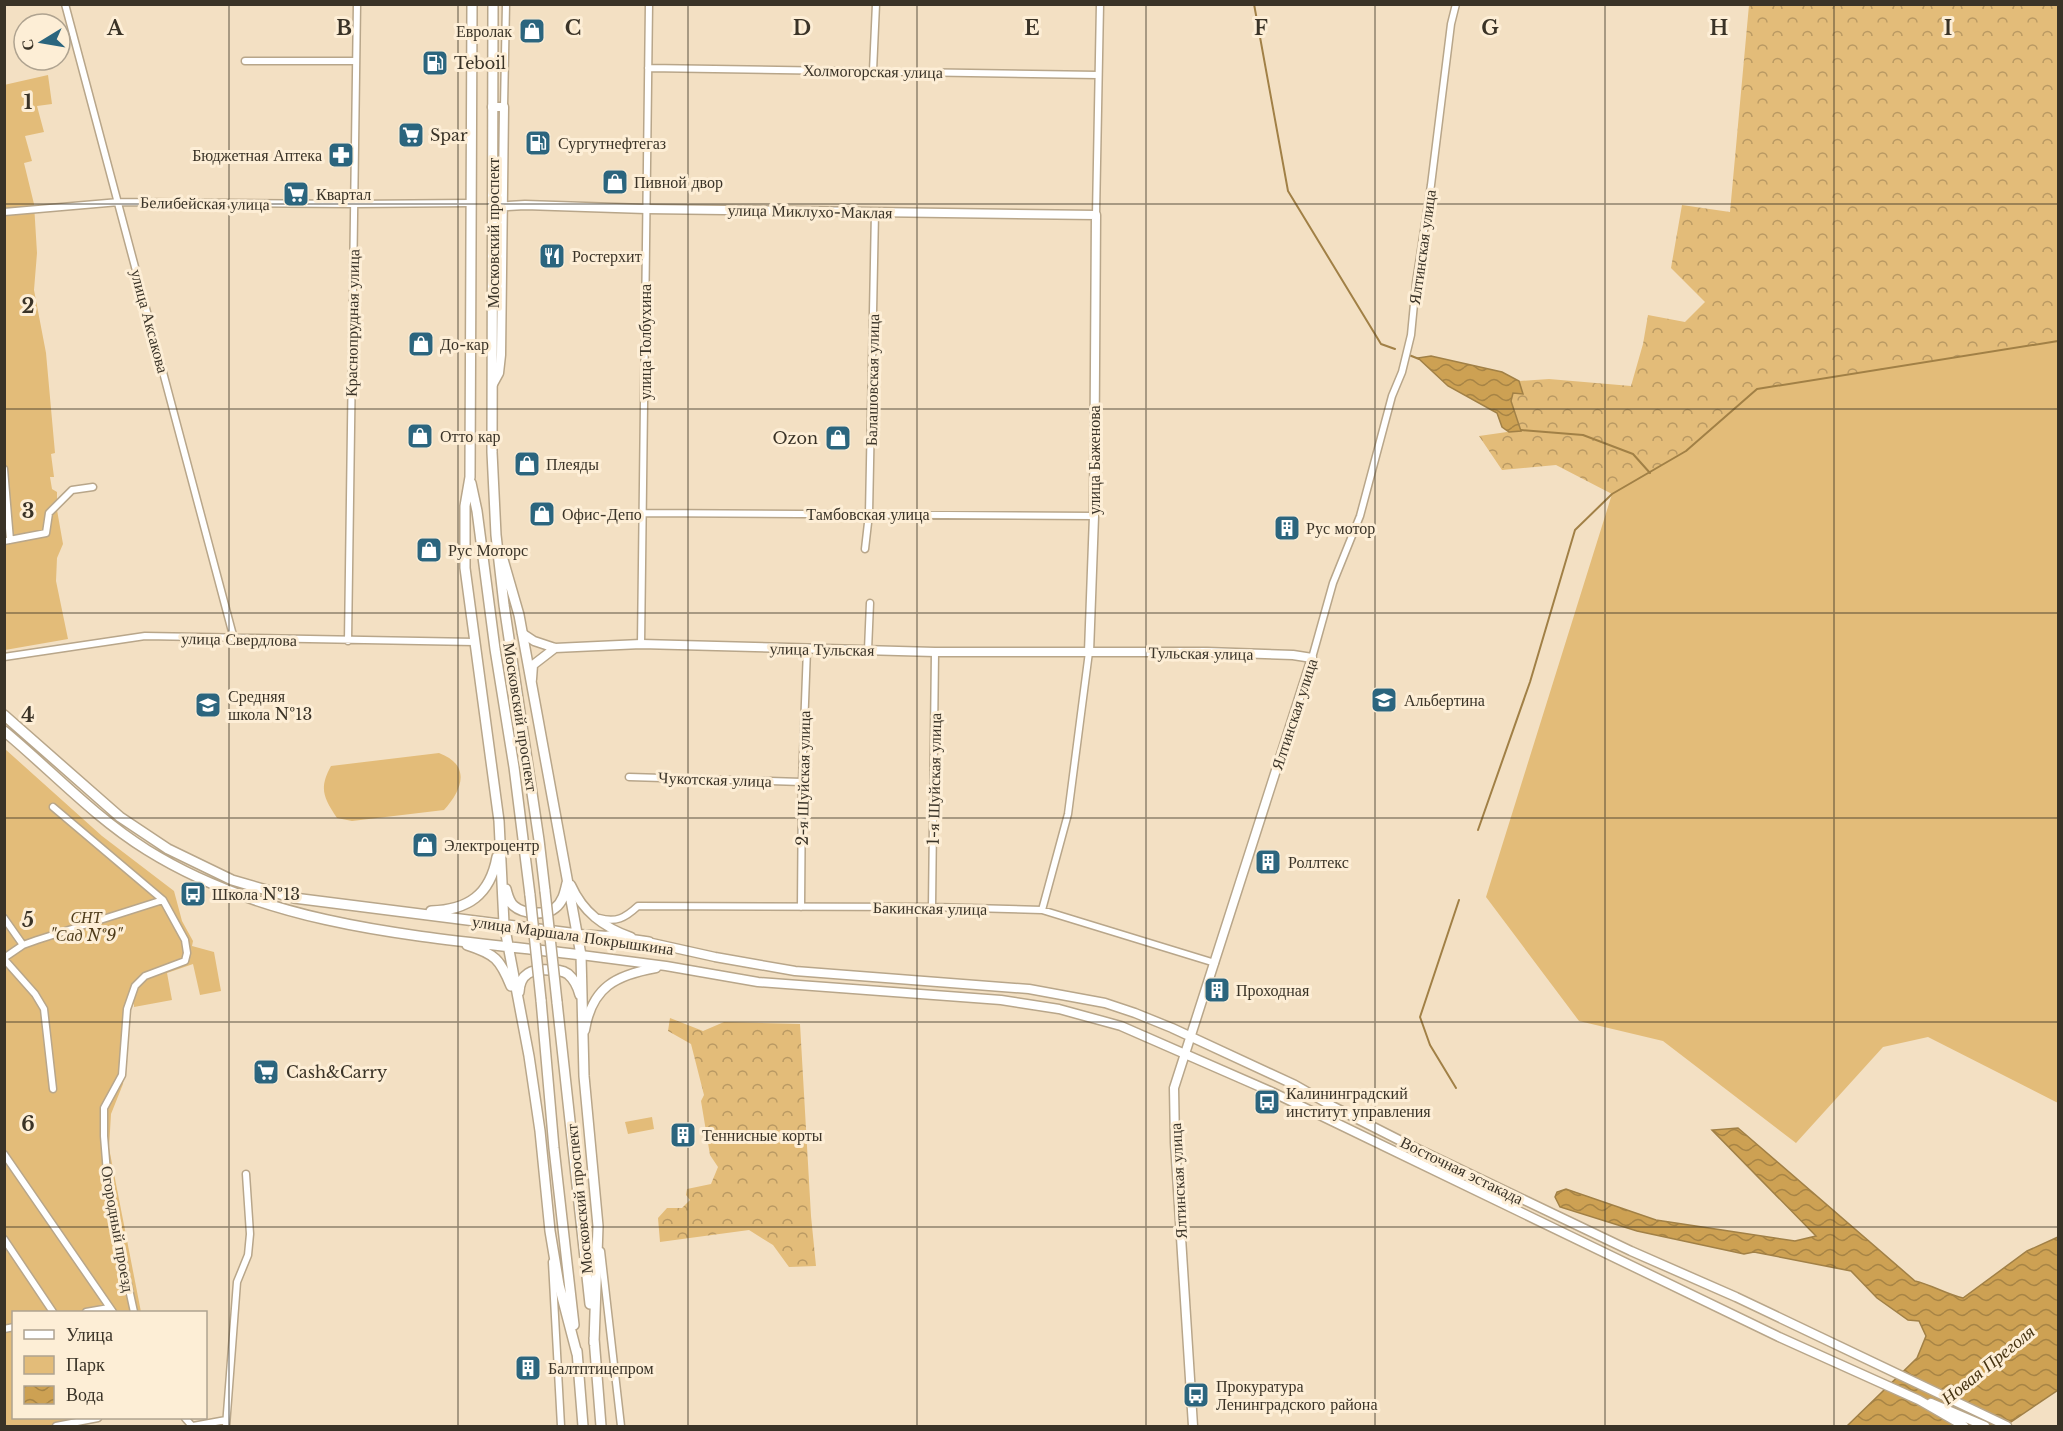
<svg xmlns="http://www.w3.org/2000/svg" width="2063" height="1431" viewBox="0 0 2063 1431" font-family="'Libre Baskerville',serif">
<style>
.green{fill:#e3bc79}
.forest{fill:url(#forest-crowns)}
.water{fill:url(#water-waves);stroke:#a18046;stroke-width:1.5}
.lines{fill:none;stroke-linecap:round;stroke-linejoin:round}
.stream{stroke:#a18046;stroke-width:2}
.street-casing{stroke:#b8a68a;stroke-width:9}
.secondary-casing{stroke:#b8a68a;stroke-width:11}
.primary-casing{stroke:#b8a68a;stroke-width:12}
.street{stroke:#fff;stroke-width:6}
.secondary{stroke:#fff;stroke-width:8}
.primary{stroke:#fff;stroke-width:9}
.primary-bridge-casing{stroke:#b8a68a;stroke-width:12;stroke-linecap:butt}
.primary-bridge{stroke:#fff;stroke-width:9}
.grid{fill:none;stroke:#3a3327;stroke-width:1.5;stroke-opacity:0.55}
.labels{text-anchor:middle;stroke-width:6;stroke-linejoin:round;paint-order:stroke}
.poi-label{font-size:16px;fill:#3a3327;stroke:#fdeed6;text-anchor:start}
.street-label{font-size:16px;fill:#3a3327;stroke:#fdeed6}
.park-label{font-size:16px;font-style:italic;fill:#4e3b19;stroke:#fdeed6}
.water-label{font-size:18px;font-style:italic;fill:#463311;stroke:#fdeed6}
.grid-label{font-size:20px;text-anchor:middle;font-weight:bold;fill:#3a3327;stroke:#fdeed6;stroke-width:6;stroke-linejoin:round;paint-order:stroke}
</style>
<defs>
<pattern id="forest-crowns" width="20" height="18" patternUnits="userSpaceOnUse" patternTransform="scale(1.5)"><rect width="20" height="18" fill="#e3bc79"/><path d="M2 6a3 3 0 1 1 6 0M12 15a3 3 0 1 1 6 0" fill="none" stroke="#b99963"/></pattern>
<pattern id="water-waves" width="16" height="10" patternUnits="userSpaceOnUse" patternTransform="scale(1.5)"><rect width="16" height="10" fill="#cda153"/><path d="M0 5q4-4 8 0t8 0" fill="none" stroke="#a78445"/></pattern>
</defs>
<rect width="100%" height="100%" fill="#f3e0c3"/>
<path class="green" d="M48,75L52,104L37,106L44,132L25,136L32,161L24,163L34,204L37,253L34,290L46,353L55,453L51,454L54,477H50L52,489L57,492V510L63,544L57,558L56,581L68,639L5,650L4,85Z
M2058,341V1103L1928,1037L1883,1047L1796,1143L1663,1041L1579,1021L1486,897L1612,494L1686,451L1757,389Z
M5,749L102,836L174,891L182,921L193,941L192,946L214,952L221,991L200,995L193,964L167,973L172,1000L134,1007V1003L131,1009L123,1084L111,1114L109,1148L141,1312H14V1418H95L54,1426H5Z
M439,753C471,765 463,789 444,810L352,821L337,818C323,797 319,788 331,766Z
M652,1117L654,1129L628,1134L625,1122Z"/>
<path class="forest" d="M1749,5H2058V341L1757,389L1686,451L1612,494L1556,465L1502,470L1479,436L1521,430L1511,401L1513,393L1523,394L1519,381L1549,379L1631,386L1643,344L1648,315L1685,322L1705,302L1671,268L1682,205L1730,212Z
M670,1018L703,1031L724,1022L800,1024L811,1216L816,1266L789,1267L773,1245L749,1230L660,1242L658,1218L667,1208H682L690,1200L686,1195L687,1189L711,1184L718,1167L710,1155L701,1101L704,1095L691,1044L668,1031Z"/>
<path class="water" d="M1431,356L1502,372L1519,381L1523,394L1513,393L1511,401L1521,431L1509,432L1502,427L1497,413L1448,386L1418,358Z
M1738,1128L1915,1281C1932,1285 1946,1294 1963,1298L2027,1251L2058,1237V1390L2005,1426H1847L1917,1358L1926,1336L1919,1321L1908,1320L1877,1298L1851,1271L1754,1252L1744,1254L1637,1231L1560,1207L1555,1197L1557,1192L1566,1189L1656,1220L1795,1241L1816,1236L1712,1130Z"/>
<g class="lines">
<path class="stream" d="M1254,4L1288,191L1381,344L1395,349
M1409,355L1419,359
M1521,430L1583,435L1633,454L1650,473
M1478,830L1530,682L1575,530L1612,494L1686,451L1757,389L2058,341
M1456,1088L1430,1045L1420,1017L1459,900"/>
<g class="street-casing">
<path id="street" d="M65,4L234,639
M245,61H356
M648,68L1098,75
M873,71L876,4
M504,107L506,4
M4,212L119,202L353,204L471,203
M1096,215L1100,4
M4,469L10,540
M643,513L1094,516
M4,541L46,533L49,513L72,490L93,487
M865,549L869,514L875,212
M348,641L357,4
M641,644L649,4
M868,650L870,603
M4,657L145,636L475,642
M1312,658L1333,583L1360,516L1392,396L1402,372L1411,335L1416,283L1431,185L1451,24L1456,4
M629,777L802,782
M53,807L163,900L185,940L187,953L185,961L145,976L135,986L127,1009L122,1075L104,1108V1136L109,1198L134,1312
M801,907L802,782L807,649
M932,907L935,652
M1042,910L1068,814L1089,652
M4,918L23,945
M599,918C616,923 625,918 638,906L932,907L1042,910L1215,963
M4,958L23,945L37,940L163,900
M4,959L35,994L44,1009L53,1089
M4,1154L113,1312
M4,1239L53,1312
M601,1251L621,1426
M552,1262L561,1426
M86,1312L109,1308
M4,1329L14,1327
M185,1418L192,1426
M56,1426L98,1418
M193,1426L226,1420
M226,1426L237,1282L248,1255L250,1234L246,1174"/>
</g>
<g class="secondary-casing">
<path id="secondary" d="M492,107H504L501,355L499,373L493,384
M493,207L525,205L646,209L1096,215L1094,516L1089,652
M522,633L534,641L555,648L641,644L935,652H1207L1293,655L1312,658L1174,1088L1175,1143L1193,1426
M532,679L533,665L555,648
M571,885C583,912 603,927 631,937
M578,934L608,936
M643,941L715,957L795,971L1029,989L1105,1003L1135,1013L1172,1028L1295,1085L1332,1106L1401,1141L1631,1251L1736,1297L2007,1426
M581,955L666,966L758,982L1001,1000L1059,1009L1121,1026L1272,1092L1779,1337L1919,1400L1964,1426
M585,1030C592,987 616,975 656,968
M1931,1403L1985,1426"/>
</g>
<g class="primary-casing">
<path id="primary" d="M472,4L470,477L465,506V568L499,821L504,924L529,1056L540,1131L550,1231L559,1285L577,1354
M493,4L492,452L496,535L504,605L539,840L545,891
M471,483L477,511L495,649L514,767L530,895
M502,556L519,615L581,955L584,1076L598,1226L594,1343
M4,715L120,817L168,849L232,880L294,898L578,934
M4,731C52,771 94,817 147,850C277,931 433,937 581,955
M506,889C508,896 509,902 514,906C523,914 546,916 555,908C563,902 565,892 567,883
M431,911C468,910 490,895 497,857
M608,936L649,942
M467,945C495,954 500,959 511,986
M519,992C520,973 532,969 549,970C556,970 562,970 568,974C575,980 578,987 580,995
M541,1000L554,1148L574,1325
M557,1002L590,1304
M594,1338L601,1426
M577,1351L583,1426"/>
</g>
<use href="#street" class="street"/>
<use href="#secondary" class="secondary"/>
<use href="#primary" class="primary"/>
<g class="primary-bridge-casing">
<path id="primary-bridge" d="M545,891L557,1002
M530,895L541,1000"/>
</g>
<use href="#primary-bridge" class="primary-bridge"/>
</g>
<path class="grid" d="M229,4V1426M458,4V1426M688,4V1426M917,4V1426M1146,4V1426M1375,4V1426M1605,4V1426M1834,4V1426M4,204H2058M4,409H2058M4,613H2058M4,818H2058M4,1022H2058M4,1227H2058"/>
<defs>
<g id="shop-square" transform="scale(1.35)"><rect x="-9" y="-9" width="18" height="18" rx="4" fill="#2b657e" stroke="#fdeed6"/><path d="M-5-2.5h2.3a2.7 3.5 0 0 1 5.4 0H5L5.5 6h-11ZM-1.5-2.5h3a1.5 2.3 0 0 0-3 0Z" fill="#fff"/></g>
<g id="fuel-square" transform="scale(1.35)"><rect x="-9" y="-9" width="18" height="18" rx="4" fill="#2b657e" stroke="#fdeed6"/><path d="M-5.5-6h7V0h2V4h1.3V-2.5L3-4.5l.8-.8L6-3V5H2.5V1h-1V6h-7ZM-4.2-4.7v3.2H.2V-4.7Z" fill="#fff"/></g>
<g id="supermarket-square" transform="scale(1.35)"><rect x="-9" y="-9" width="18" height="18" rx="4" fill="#2b657e" stroke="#fdeed6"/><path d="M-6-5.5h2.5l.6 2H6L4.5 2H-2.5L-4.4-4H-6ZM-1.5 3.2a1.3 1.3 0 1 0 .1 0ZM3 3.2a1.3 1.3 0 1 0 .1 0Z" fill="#fff"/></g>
<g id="pharmacy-square" transform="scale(1.35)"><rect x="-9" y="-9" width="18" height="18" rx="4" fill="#2b657e" stroke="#fdeed6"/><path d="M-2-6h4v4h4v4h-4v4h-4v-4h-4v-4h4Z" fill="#fff"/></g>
<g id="restaurant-square" transform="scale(1.35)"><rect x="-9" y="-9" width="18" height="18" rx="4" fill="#2b657e" stroke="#fdeed6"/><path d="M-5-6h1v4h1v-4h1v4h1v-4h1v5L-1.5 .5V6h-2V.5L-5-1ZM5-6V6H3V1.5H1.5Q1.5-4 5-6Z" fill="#fff"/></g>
<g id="building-square" transform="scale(1.35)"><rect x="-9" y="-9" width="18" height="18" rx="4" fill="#2b657e" stroke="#fdeed6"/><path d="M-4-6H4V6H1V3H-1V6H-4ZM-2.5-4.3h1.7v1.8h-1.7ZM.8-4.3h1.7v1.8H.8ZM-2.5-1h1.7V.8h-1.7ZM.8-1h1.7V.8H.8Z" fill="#fff"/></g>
<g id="school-square" transform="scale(1.35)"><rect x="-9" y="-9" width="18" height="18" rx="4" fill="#2b657e" stroke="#fdeed6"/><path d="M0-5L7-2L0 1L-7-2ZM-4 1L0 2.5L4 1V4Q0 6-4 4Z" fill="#fff"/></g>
<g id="bus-square" transform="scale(1.35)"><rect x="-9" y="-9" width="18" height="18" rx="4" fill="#2b657e" stroke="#fdeed6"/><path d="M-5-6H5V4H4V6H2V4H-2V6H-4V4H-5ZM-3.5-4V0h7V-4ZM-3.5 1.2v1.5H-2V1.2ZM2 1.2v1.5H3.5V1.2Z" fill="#fff"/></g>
</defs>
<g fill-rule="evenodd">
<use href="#shop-square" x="532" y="31"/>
<use href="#fuel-square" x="435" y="63"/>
<use href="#supermarket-square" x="411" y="135"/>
<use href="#fuel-square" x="538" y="143"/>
<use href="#pharmacy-square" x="341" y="155"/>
<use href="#shop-square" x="615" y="182"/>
<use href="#supermarket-square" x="296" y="194"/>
<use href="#restaurant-square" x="552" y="256"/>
<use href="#shop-square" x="421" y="344"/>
<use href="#shop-square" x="420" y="436"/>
<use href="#shop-square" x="838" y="438"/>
<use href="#shop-square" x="527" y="464"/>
<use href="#shop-square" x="542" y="514"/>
<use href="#building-square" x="1287" y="528"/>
<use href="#shop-square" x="429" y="550"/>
<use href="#school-square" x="1384" y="700"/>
<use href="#school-square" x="208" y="705"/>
<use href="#shop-square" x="425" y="845"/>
<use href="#building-square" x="1268" y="862"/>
<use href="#bus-square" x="193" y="894"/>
<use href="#building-square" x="1217" y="990"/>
<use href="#supermarket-square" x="266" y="1072"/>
<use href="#bus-square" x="1267" y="1102"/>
<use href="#building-square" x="683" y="1135"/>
<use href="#building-square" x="528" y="1368"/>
<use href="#bus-square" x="1196" y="1395"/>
</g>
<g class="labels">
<g class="poi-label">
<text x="512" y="37" text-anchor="end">Евролак</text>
<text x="454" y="69">Teboil</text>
<text x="430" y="141">Spar</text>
<text x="558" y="149">Сургутнефтегаз</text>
<text x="322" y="161" text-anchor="end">Бюджетная Аптека</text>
<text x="634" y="188">Пивной двор</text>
<text x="316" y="200">Квартал</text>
<text x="572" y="262">Ростерхит</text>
<text x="440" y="350">До-кар</text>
<text x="440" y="442">Отто кар</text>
<text x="818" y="444" text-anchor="end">Ozon</text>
<text x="546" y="470">Плеяды</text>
<text x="562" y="520">Офис-Депо</text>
<text x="1306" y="534">Рус мотор</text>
<text x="448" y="556">Рус Моторс</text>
<text x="228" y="702">Средняя<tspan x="228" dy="18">школа №13</tspan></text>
<text x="1404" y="706">Альбертина</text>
<text x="444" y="851">Электроцентр</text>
<text x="1288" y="868">Роллтекс</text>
<text x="212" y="900">Школа №13</text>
<text x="1236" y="996">Проходная</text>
<text x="286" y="1078">Cash&amp;Carry</text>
<text x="1286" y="1099">Калининградский<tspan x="1286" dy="18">институт управления</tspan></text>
<text x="702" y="1141">Теннисные корты</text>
<text x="548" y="1374">Балтптицепром</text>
<text x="1216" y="1392">Прокуратура<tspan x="1216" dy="18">Ленинградского района</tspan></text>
</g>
<g class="street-label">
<text transform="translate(873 71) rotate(1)" y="6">Холмогорская улица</text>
<text transform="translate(205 203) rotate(1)" y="6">Белибейская улица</text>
<text transform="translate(810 211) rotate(1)" y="6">улица Миклухо-Маклая</text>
<text transform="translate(493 233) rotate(-90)" y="6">Московский проспект</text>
<text transform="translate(1422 247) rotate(-82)" y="6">Ялтинская улица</text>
<text transform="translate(150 321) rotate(75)" y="6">улица Аксакова</text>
<text transform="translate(352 323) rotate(-89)" y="6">Краснопрудная улица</text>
<text transform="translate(645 342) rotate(-90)" y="6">улица Толбухина</text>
<text transform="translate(872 380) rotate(-89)" y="6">Балашовская улица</text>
<text transform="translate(1094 460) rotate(-90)" y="6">улица Баженова</text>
<text x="868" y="520">Тамбовская улица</text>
<text transform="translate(239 639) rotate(1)" y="6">улица Свердлова</text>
<text transform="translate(822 649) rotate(1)" y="6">улица Тульская</text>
<text transform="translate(1201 653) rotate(1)" y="6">Тульская улица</text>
<text transform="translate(1294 714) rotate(-72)" y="6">Ялтинская улица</text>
<text transform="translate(521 717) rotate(81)" y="6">Московский проспект</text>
<text transform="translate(803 778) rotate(-89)" y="6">2-я Шуйская улица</text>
<text transform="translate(715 779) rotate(2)" y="6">Чукотская улица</text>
<text transform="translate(934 779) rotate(-89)" y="6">1-я Шуйская улица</text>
<text transform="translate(930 908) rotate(1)" y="6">Бакинская улица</text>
<text transform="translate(573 935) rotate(8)" y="6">улица Маршала Покрышкина</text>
<text transform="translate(1462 1170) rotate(26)" y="6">Восточная эстакада</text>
<text transform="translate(1178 1181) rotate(-93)" y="6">Ялтинская улица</text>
<text transform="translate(579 1199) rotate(-96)" y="6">Московский проспект</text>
<text transform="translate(118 1229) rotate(80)" y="6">Огородный проезд</text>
</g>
<g class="park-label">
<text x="86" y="923">СНТ<tspan x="86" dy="18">"Сад №9"</tspan></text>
</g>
<g class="water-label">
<text transform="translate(1988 1365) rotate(-39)" y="6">Новая Преголя</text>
</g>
</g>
<g class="grid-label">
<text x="115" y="35">A</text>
<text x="344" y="35">B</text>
<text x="573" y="35">C</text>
<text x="802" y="35">D</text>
<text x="1032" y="35">E</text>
<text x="1261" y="35">F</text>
<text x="1490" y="35">G</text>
<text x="1719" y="35">H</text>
<text x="1948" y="35">I</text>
<text x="28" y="109">1</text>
<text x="28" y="313">2</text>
<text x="28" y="518">3</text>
<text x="28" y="722">4</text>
<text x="28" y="927">5</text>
<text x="28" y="1131">6</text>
</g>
<rect width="2063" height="1431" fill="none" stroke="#3a3327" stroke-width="12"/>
<rect x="12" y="1311" width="195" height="108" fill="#fdeed6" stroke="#afa390" stroke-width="1.5"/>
<rect x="24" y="1330" width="30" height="9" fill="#ffffff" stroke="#afa390" stroke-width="1.5"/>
<text x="66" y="1341" font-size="18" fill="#3a3327">Улица</text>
<rect x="24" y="1356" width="30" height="18" fill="#e3bc79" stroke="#afa390" stroke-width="1.5"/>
<text x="66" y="1371" font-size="18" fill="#3a3327">Парк</text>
<rect x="24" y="1386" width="30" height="18" fill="url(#water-waves)" stroke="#afa390" stroke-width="1.5"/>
<text x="66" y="1401" font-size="18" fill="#3a3327">Вода</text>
<g transform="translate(42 42) rotate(259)"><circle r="28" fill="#fdeed6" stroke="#afa390" stroke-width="1.5"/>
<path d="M0-4.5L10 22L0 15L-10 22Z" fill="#2b657e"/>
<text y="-9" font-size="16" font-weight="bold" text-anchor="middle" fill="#3a3327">С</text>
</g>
</svg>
